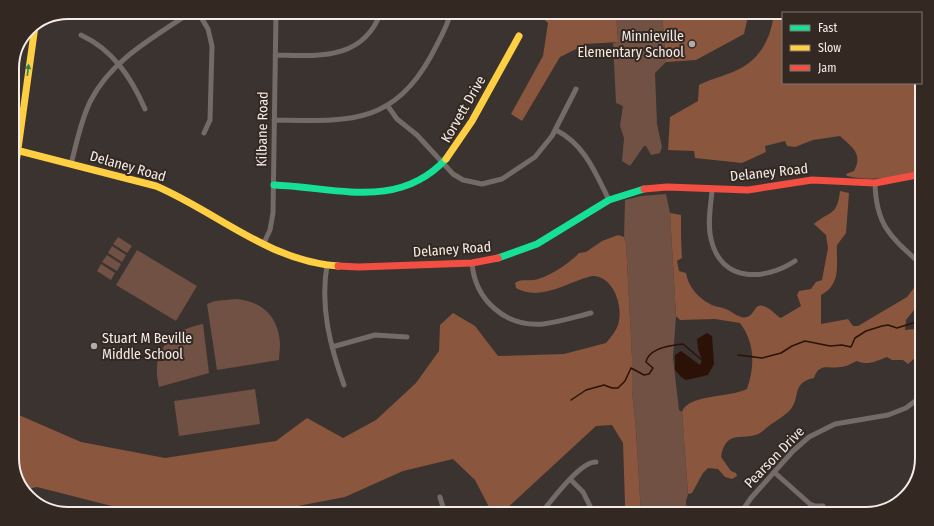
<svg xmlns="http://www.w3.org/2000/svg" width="934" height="526" viewBox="0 0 934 526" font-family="'Fira Sans Condensed',sans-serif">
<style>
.green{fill:#705143}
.forest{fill:#8a563e}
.water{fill:#2c1206}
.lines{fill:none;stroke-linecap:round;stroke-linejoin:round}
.stream{stroke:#2c1206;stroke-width:1.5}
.street{stroke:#746a66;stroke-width:5}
.fast{stroke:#16e098;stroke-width:7}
.slow{stroke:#ffcf43;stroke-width:7}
.jam{stroke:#f24e42;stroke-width:7}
.oneway{fill:#25845d}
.poi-dot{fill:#b3aba8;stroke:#342822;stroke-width:1.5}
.labels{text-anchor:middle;stroke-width:4;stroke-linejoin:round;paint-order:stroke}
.poi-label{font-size:14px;fill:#f4ece8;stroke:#342822;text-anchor:end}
.street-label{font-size:14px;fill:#f4ece8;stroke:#342822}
.rim{fill:none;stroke:#f4ece8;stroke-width:2}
</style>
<rect width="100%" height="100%" fill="#3a3330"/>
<path class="green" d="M616,12H662L666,62L655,73L657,124L662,147L660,153L651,155L646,146H644L630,166L622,161L624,138L620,126L623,106L616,103L613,43L618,42Z
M666,194L670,213L676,316L673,358L679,410L682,412L688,494L686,502L687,514H641L636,430L632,391V357L626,243L624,237L625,200L641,196Z
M118,237L132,246L127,253L113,244Z
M112,246L126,255L122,262L108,253Z
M137,250L197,286L176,321L116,285Z
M107,255L121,264L117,271L102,262Z
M101,264L115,273L111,280L97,271Z
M236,299C262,301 279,317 280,344C280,350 279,355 279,360L217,370L207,304L215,301Z
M203,324L209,373L159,387C150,352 170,330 203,324Z
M255,389L260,424L179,436L174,401Z"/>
<path class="forest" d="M536,12H616L618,42L586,44L560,57L522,121L511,114L543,56L548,23Z
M662,12H749L744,34L696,60L666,62Z
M774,12L870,13H783V83H921V61L922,170C896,177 873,182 847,176L846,174L854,171C863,154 853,148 840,136L813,140L795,147L787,146L785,141L765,146L766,152L742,163L695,158L694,151L668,150L670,117L698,101L699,85C713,78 729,75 743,67C763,55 772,34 774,12Z
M840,191L849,193L846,233L837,245C836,264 842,284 821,295V324L848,319L853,326H858L907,297L917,284L922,282L916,295L914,310L906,320L905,330L915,329L922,333V352L908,364L903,360H892L887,357C876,361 868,366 857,361C852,363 846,367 841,367C829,369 819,362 814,378C789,383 803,400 787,413C780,419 772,423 765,429C748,446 727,424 721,457L731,471L736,473L737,476L732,479L725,477L718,469L708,468L703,473L692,493L688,494L682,412C688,394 729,398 747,389C755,366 755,343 740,323L715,319L680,320L676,316L670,213L681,215C681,230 681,243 682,258L677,261L679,271L686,273C688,286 698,298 710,304C715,307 722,307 728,310C734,313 740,319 747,317C755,315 754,303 763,306C770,307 775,315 781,318L801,306L797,295L799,291L811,289L816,282L822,280L828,248L826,235L814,224C830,210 837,217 840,191Z
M618,235L624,237L626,243L632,357V391L636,430L641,514H623L625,504L623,443L612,425L596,426L504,511L489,507L475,480L453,459L403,471L345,497L256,514H143L37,487L23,490L21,489L12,462V412L81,442L165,458L276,441L307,418L343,438L376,420L416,383L439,351L440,325L453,313L475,326L498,356L564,354L606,343C611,337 616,331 618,325C624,306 613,275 592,276C567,282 541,302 516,288L515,283C520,279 526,281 533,280C546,279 570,263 579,253L586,252L602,241Z"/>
<path class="water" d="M707,333L712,336L714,364L708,375L686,380L681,377L675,370V355L681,351L700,365L702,360L698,349L697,339Z"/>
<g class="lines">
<path class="stream" d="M820,12L821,13
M738,355L762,358L781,353L792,346L805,341L830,346L842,345L851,347L855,338L866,331L882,326L888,325L897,328L922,320
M571,400L586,390L604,385L612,388H618L625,381L631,368L644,375L649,374L653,368L646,362C649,348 671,345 683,344L703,361"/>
<path class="street" d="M198,12L208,29L212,46L210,120L204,133
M81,35C113,50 131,77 145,109
M275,55C318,56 363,61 381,12
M387,105L397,119L417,135L453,174L463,180L482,184L502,179L535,157L552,136L576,89
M274,120C345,121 392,127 431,56C438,42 447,28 451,12
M556,130C585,145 595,172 609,200
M71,164C77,142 81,119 91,100C112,59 155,37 191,12
M875,183C876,227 892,238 922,265
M712,190C711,205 707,223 711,239C721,283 765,281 795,261
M263,245L270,230L273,213L276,12
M472,263C475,300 505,327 543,324C559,322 575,317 591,313
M327,265C320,307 330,346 344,385
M332,347L375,335L407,337
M774,472L810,504L815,506H823
M571,480L583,492L594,514
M440,497L445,514
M540,514C551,502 580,461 596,462
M740,514L751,498L793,451L809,437L835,424L888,415L906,408L922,396"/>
<path class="fast" d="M274,185C335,187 398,211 446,159
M498,258L537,244L609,200L644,189"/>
<path class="slow" d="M12,81L15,58
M12,149L156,186C217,212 268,261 338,266
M446,159L472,121L519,36
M12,192L35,26"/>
<path class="jam" d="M644,189L667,187L748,190L812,180L875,183L922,174
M338,266L359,267L472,263L498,258"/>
</g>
<defs><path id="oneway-solid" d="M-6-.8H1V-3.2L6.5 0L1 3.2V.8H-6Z"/></defs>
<use class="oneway" href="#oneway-solid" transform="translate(28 70) rotate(-83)"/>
<g class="poi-dot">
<circle cx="692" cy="44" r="4"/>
<circle cx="94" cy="346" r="4"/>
</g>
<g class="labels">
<g class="poi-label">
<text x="684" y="41">Minnieville<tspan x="684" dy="16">Elementary School</tspan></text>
<text x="102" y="343" text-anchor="start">Stuart M Beville<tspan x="102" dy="16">Middle School</tspan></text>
</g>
<g class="street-label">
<text transform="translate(463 109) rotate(-60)" y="5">Korvett Drive</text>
<text transform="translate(262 129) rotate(-89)" y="5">Kilbane Road</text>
<text transform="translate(128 166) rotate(16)" y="5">Delaney Road</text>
<text transform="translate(769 172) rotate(-6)" y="5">Delaney Road</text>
<text transform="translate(452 249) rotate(-4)" y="5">Delaney Road</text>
<text transform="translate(774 457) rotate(-46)" y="5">Pearson Drive</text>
</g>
</g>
<path d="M0 0H934V526H0ZM68 19H866A49 49 0 0 1 915 68V458A49 49 0 0 1 866 507H68A49 49 0 0 1 19 458V68A49 49 0 0 1 68 19Z" fill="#342822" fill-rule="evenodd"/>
<path class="rim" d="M68 19H866A49 49 0 0 1 915 68V458A49 49 0 0 1 866 507H68A49 49 0 0 1 19 458V68A49 49 0 0 1 68 19Z"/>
<rect x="782" y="12" width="140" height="72" fill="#342822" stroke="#817671"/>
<rect x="790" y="25" width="20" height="6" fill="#16e098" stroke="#817671"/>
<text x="818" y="32" font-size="12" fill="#f4ece8">Fast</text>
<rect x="790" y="45" width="20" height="6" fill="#ffcf43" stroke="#817671"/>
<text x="818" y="52" font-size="12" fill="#f4ece8">Slow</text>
<rect x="790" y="65" width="20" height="6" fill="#f24e42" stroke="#817671"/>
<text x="818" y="72" font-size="12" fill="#f4ece8">Jam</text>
</svg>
